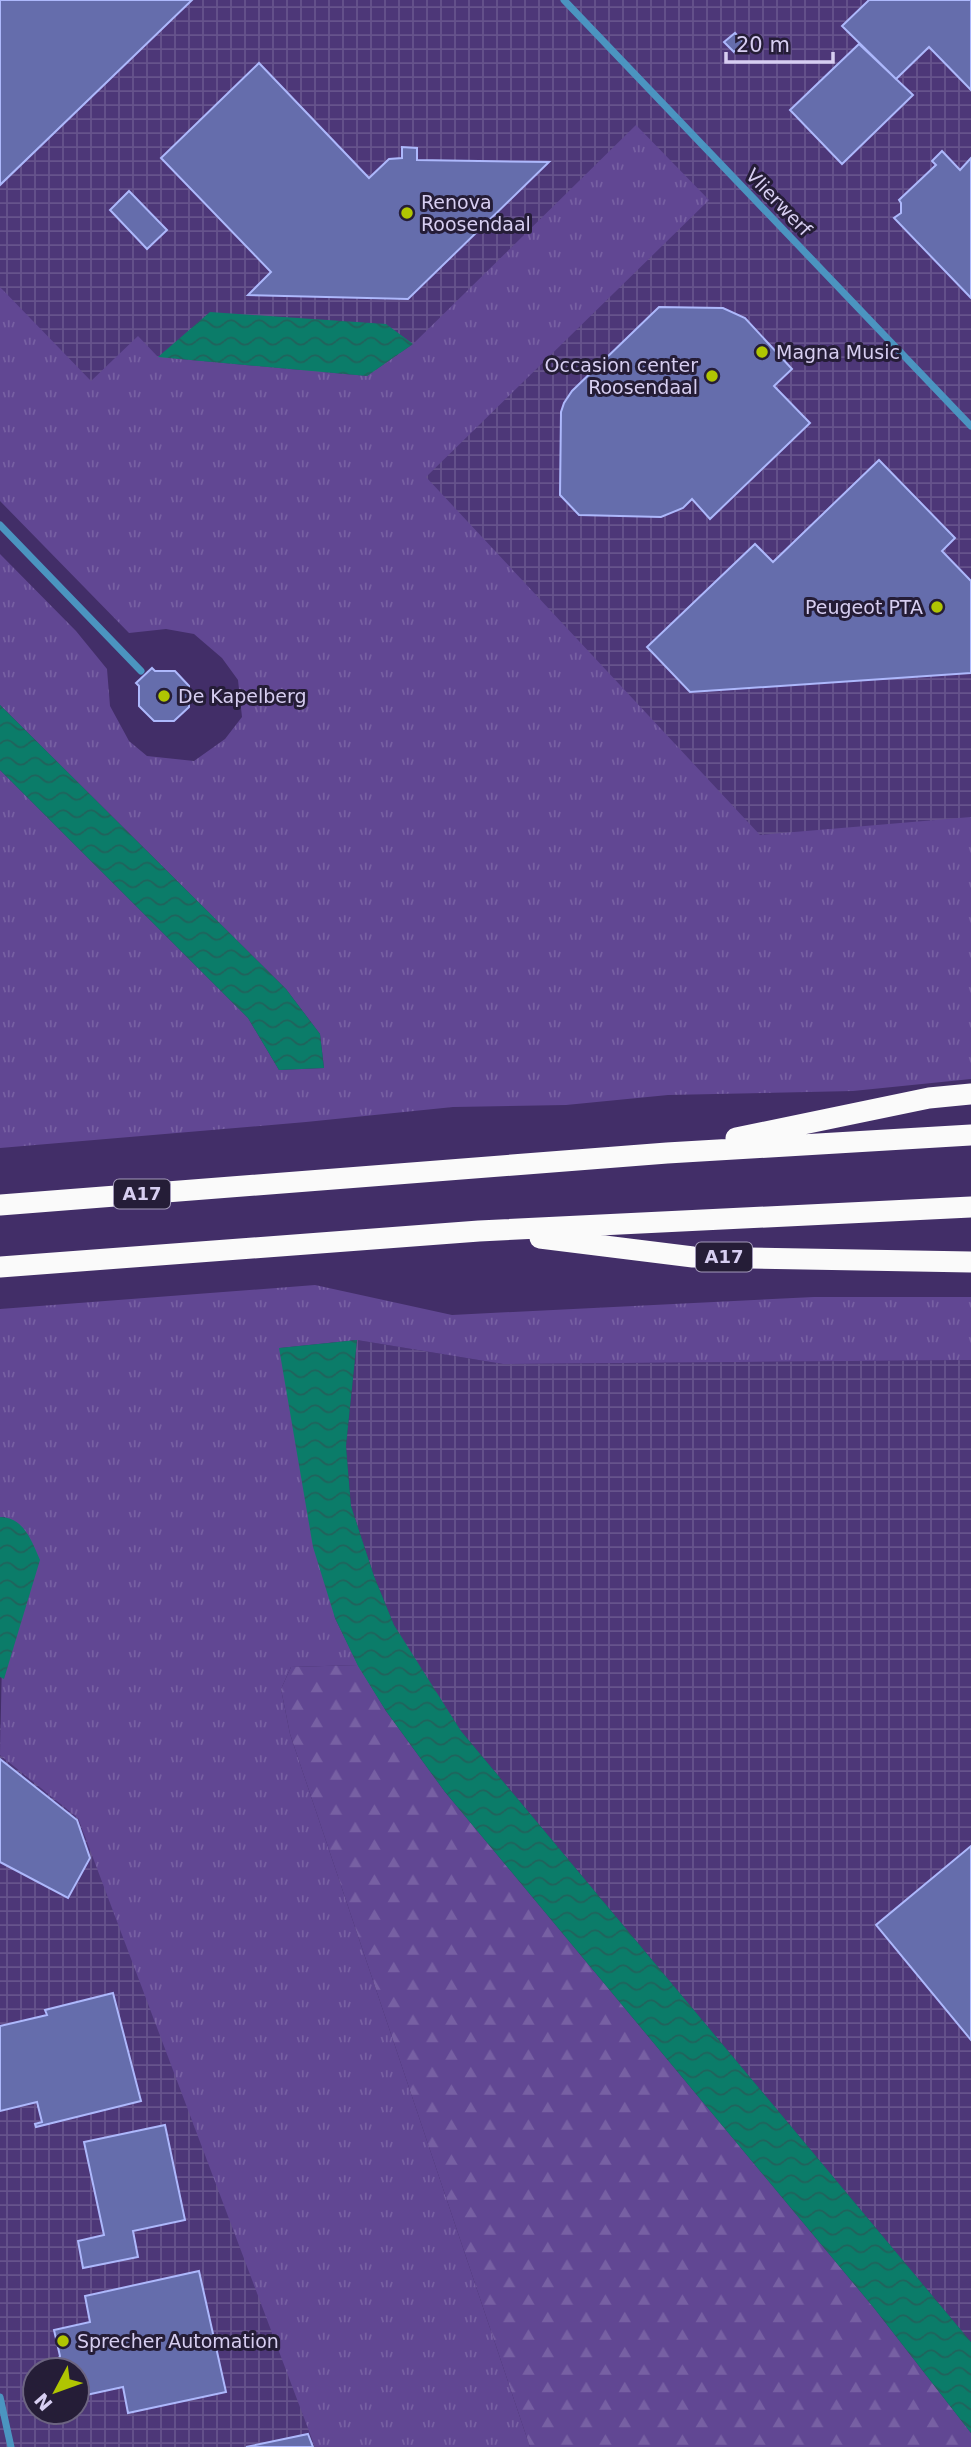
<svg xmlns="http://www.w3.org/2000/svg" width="971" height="2447" viewBox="0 0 971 2447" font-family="'DejaVu Sans',sans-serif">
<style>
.industrial{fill:url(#industrial-grid);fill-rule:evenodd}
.grass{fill:url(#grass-tufts)}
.forest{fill:url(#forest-firs)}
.water{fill:url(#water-waves)}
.building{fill:#656dac;stroke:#adb8fc;stroke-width:2}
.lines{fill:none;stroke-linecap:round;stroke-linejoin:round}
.street{stroke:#4b94c0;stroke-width:7}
.highway{stroke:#fafafa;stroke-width:21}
.poi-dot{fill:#b0c502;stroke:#251d37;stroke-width:2.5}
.labels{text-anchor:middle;stroke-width:6;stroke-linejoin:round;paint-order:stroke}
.shield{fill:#251d37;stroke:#a299b9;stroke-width:2}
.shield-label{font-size:18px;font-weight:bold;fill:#d7cef1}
.poi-label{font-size:19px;fill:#d7cef1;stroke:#251d37;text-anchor:start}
.street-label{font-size:19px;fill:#d7cef1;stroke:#251d37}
</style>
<defs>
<pattern id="industrial-grid" width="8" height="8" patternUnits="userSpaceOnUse" patternTransform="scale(1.75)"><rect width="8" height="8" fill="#4d3778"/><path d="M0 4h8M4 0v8" fill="none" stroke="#66538c"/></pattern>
<pattern id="grass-tufts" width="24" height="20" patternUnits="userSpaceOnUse" patternTransform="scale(1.75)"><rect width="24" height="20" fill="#614793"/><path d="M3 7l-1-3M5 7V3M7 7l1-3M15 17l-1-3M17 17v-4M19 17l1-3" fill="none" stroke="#7760a3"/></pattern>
<pattern id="forest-firs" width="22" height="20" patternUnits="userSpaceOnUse" patternTransform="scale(1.75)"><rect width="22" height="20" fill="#614793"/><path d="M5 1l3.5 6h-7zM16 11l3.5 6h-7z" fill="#7760a3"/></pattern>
<pattern id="water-waves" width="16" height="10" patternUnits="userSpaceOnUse" patternTransform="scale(1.75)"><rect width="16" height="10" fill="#0b7c69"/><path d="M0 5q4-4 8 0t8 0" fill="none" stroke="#20635c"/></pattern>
</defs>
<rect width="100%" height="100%" fill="#422e68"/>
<path class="industrial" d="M0,0H971V842L747,873L88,386L0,294Z
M357,1340L503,1364L971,1360V2342L461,1731L417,1664L394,1625L374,1576L351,1506L346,1446Z
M0,1724L239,2005L377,2447H0ZM35,2370H77V2412H35Z"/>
<path class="grass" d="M636,125L709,200L426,477L760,835L971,817V1079L853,1091L668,1095L566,1105L453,1107L306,1122L0,1148V770L248,1018L279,1070L324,1068L320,1034L286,989L0,705V554L76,631L107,669L110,706L129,741L147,756L194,761L225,739L242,717L238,680L222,658L194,634L166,629L129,633L0,501V287L91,381L138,336L158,357L367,376L413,344Z
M315,1285L452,1315L814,1297H971V1360L503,1364L357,1340L280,1348L335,1618L358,1665L291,1667L281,1689L290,1734L530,2447H315L78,1818L0,1755L5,1517H0V1309Z"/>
<path class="forest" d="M358,1665L386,1711L445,1792L874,2308L971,2433V2447H530L290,1734L281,1689L291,1667Z"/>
<path class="water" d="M210,312L386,324L413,344L367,376L158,357Z
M0,705L286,989L320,1034L324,1068L279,1070L248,1018L0,770Z
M357,1340L346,1446L351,1506L374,1576L394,1625L461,1731L971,2342V2433L874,2308L445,1792L386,1711L358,1666L335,1618L313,1547L279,1348Z
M0,1517C24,1517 32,1542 40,1560L4,1679L0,1677Z"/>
<path class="building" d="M0,0H192L0,185Z
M869,0H971V90L929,47L896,79L842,26Z
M735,33L744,43L734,52L724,42Z
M859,44L913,95L842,164L790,110Z
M259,63L369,178L389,159L402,158V147L417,148V160L549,162L408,299L248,295L271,272L161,158Z
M942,151L960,170L971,158V298L894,218L901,213V203L899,200L936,165L932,161Z
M129,191L167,230L147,249L110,210Z
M659,307L723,308L745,318L792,369L774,386L810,423L710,519L692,499L683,508L661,517L579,515L560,495L561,412L564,403L572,391Z
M879,460L955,538L942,551L971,581V673L690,692L647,647L755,544L773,562Z
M152,668L155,671H175L189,686V707L174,721H154L139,706V686L136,683Z
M0,1759L77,1820L90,1858L68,1898L0,1862Z
M971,1846V2040L876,1925Z
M113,1993L141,2101L36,2127L35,2124L42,2122L37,2102L0,2111V2026L47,2015L45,2010Z
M165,2125L185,2220L133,2231L138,2257L83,2268L78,2241L104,2235L84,2142Z
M199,2271L226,2392L128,2413L123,2387L77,2397V2370H60L55,2365L60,2356L54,2330L90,2322L85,2296Z
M308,2434L313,2447H246Z"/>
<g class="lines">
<path class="street" d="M564,0L971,426
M0,525L141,671
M0,2397L11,2447"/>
<path class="highway" d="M736,1138L929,1098L971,1094
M0,1205L667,1153L971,1135
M540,1238L693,1257L971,1262
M0,1267L479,1231L971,1207"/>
</g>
<g class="poi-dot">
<circle cx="407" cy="213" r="7"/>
<circle cx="762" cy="352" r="7"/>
<circle cx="712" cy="376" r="7"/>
<circle cx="937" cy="607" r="7"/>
<circle cx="164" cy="696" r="7"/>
<circle cx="63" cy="2341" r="7"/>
</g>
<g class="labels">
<g class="shield">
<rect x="114" y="1179.5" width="56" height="29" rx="5"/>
<rect x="696" y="1242.5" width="56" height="29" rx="5"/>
</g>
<g class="shield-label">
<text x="142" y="1200">A17</text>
<text x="724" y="1263">A17</text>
</g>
<g class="poi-label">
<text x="421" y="209">Renova<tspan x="421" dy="22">Roosendaal</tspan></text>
<text x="776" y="359">Magna Music</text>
<text x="698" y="372" text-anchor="end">Occasion center<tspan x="698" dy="22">Roosendaal</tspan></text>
<text x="923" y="614" text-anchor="end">Peugeot PTA</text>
<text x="178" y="703">De Kapelberg</text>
<text x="77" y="2348">Sprecher Automation</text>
</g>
<g class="street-label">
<text transform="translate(779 202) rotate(46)" y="7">Vlierwerf</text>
</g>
</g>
<g transform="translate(56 2391) rotate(229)"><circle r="33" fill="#251d37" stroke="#6c6481" stroke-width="2"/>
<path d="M0-5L12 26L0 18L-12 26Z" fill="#b0c502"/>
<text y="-10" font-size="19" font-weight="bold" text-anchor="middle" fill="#d7cef1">N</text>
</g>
<path d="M726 52v10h107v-10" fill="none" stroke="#d7cef1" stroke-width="3.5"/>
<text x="736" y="52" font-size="21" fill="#d7cef1" stroke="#251d37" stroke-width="5" paint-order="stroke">20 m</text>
</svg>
